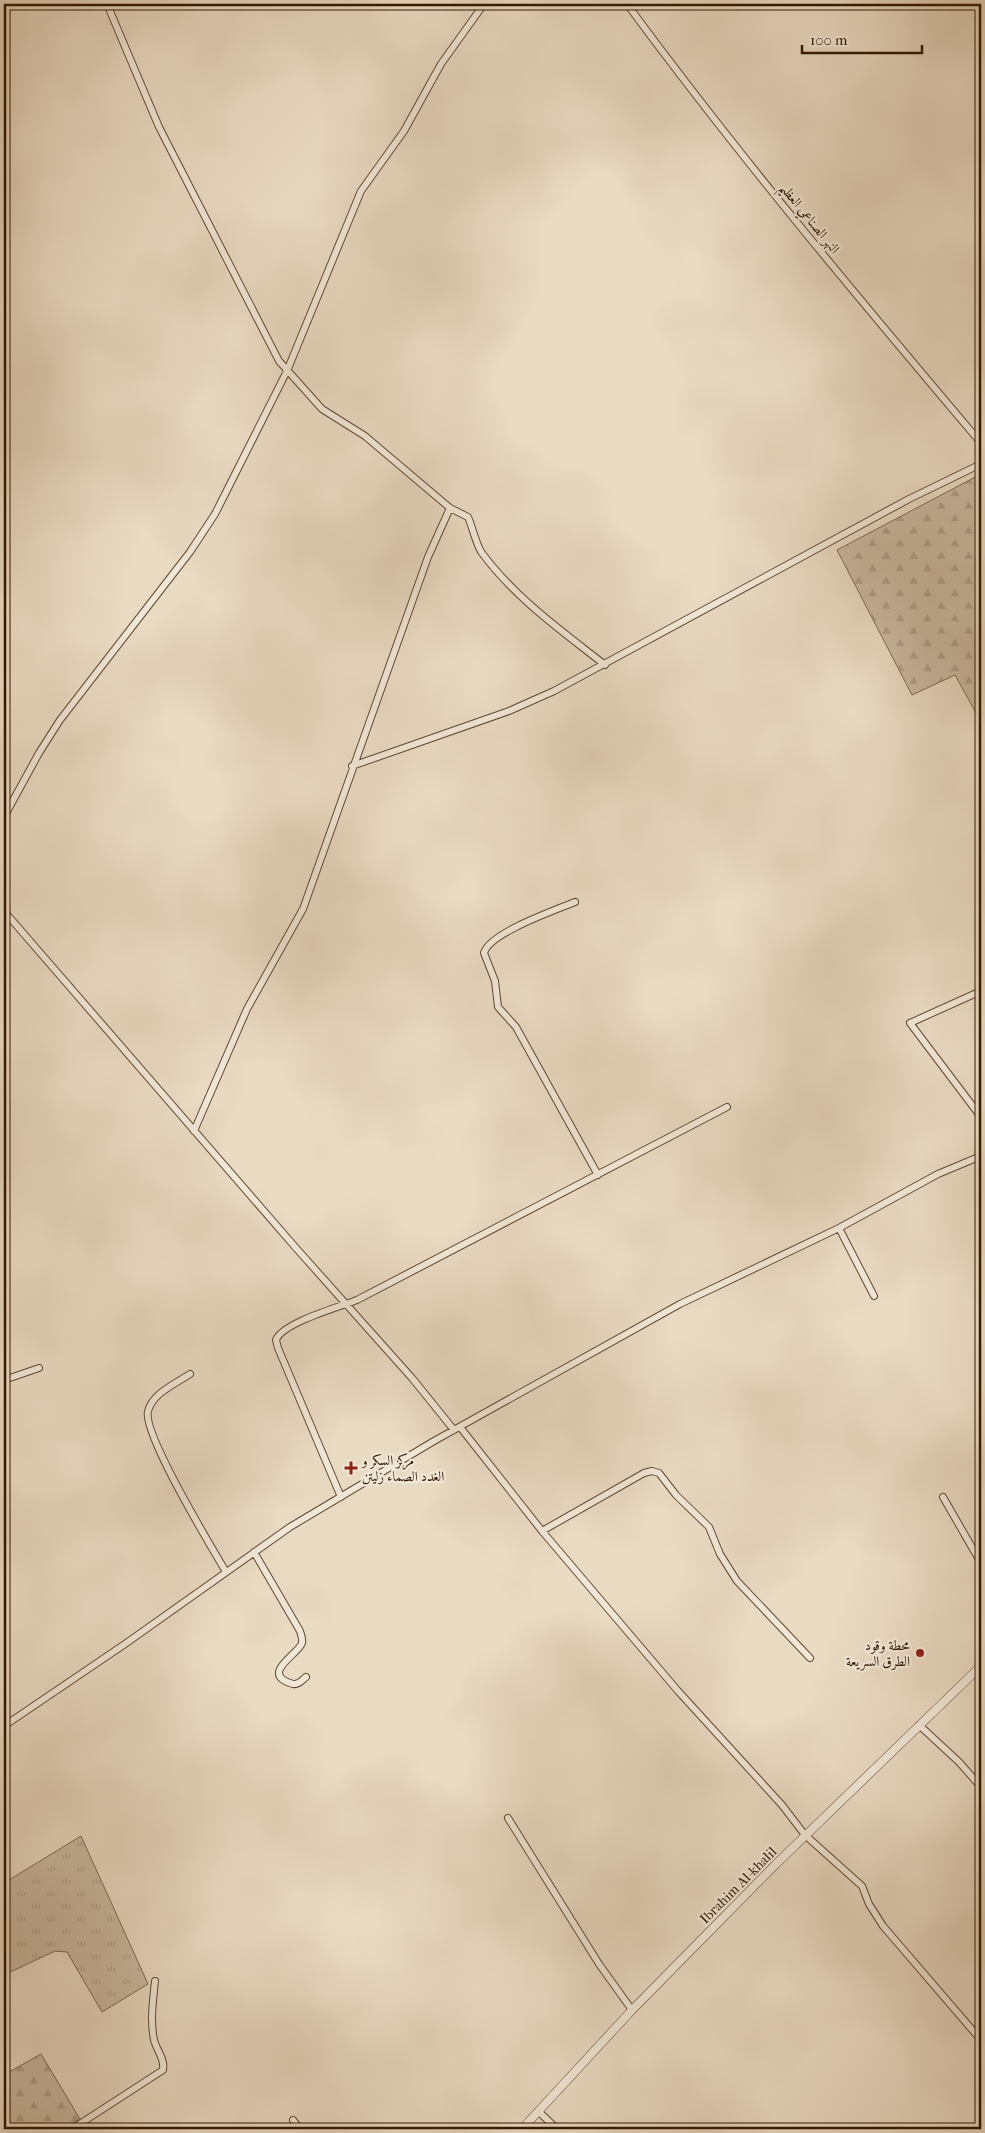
<svg xmlns="http://www.w3.org/2000/svg" width="985" height="2133" viewBox="0 0 985 2133" font-family="'IM FELL French Canon',Amiri,serif">
<style>
.grass{fill:url(#grass-tufts);stroke:#7d6852}
.forest{fill:url(#forest-firs);stroke:#7d6852}
.lines{fill:none;stroke-linecap:round;stroke-linejoin:round}
.minor-casing{stroke:#5e4832;stroke-width:8}
.tertiary-casing{stroke:#5e4832;stroke-width:9}
.minor{stroke:#f1e7d7;stroke-width:6}
.tertiary{stroke:#f1e7d7;stroke-width:8}
.poi-dot{fill:#8f2418;stroke:#f1e7d7;stroke-width:2}
.labels{text-anchor:middle;stroke-width:4.5;stroke-linejoin:round;paint-order:stroke}
.street-label{font-size:14px;fill:#301702;stroke:#f1e7d7}
.poi-label{font-size:14px;fill:#301702;stroke:#f1e7d7;text-anchor:start}
</style>
<defs>
<pattern id="grass-tufts" width="24" height="20" patternUnits="userSpaceOnUse" patternTransform="scale(1.25)"><rect width="24" height="20" fill="#cab9a1"/><path d="M3 7l-1-3M5 7V3M7 7l1-3M15 17l-1-3M17 17v-4M19 17l1-3" fill="none" stroke="#ae9e89"/></pattern>
<pattern id="forest-firs" width="22" height="20" patternUnits="userSpaceOnUse" patternTransform="scale(1.25)"><rect width="22" height="20" fill="#cab9a1"/><path d="M5 1l3.5 6h-7zM16 11l3.5 6h-7z" fill="#ae9e89"/></pattern>
</defs>
<rect width="100%" height="100%" fill="#e9dac2"/>
<filter id="stains"><feTurbulence type="fractalNoise" baseFrequency=".004" numOctaves="4"/><feColorMatrix values="0 0 0 0 .2 0 0 0 0 .09 0 0 0 0 .02 0 0 0 .5 -.17"/></filter>
<radialGradient id="worn" r=".72"><stop offset=".6" stop-color="#630" stop-opacity="0"/><stop offset="1" stop-color="#630" stop-opacity=".3"/></radialGradient>
<path class="grass" d="M81,1836L148,1984L102,2012L67,1952L55,1951L4,1975V1883Z"/>
<path class="forest" d="M981,474V722L955,675L912,695L837,550Z
M41,2054L80,2119L61,2129H4V2075Z"/>
<g class="lines">
<g class="minor-casing">
<path id="minor" d="M107,4L159,127L279,361L322,409L365,436L450,508L468,517C472,526 477,547 482,553C515,598 562,631 605,665
M627,4C738,155 860,300 981,443
M352,766L509,711L554,691L909,499L981,464
M4,817L39,753L60,720L190,552L215,514L287,371L361,191L404,131L441,64L484,4
M575,902C556,910 489,933 484,953L495,981L498,1007L516,1027L598,1175
M4,911L296,1248L412,1378L454,1430
M981,991L910,1023L981,1117
M194,1131L247,1009L303,909L428,557L450,508
M839,1228L874,1296
M190,1374C175,1384 153,1393 148,1411C142,1433 212,1548 226,1572
M4,1380L39,1368
M460,1427L542,1531L678,1691L782,1805L805,1835L862,1886L869,1904L883,1926L981,2040
M341,1497L278,1348L276,1340C282,1323 339,1307 357,1300L727,1107
M943,1497L981,1563
M542,1531L644,1473L652,1471L659,1473L676,1495L709,1527L720,1554L737,1581L810,1658
M254,1552L300,1631C301,1635 303,1639 302,1643C299,1654 258,1674 293,1684C299,1685 302,1680 306,1677
M919,1725L959,1762L981,1787
M4,1726L125,1644L290,1527L434,1441L680,1304L839,1228L938,1174L981,1156
M508,1818L599,1964L632,2010
M538,2111L557,2129
M293,2120L300,2129
M72,2129L163,2070C165,2059 157,2051 154,2040C150,2021 153,2000 155,1981"/>
</g>
<g class="tertiary-casing">
<path id="tertiary" d="M522,2129L632,2010L776,1864L981,1666"/>
</g>
<use href="#minor" class="minor"/>
<use href="#tertiary" class="tertiary"/>
</g>
<g class="poi-dot">
<path d="M348.5 1460.5h5v5h5v5h-5v5h-5v-5h-5v-5h5z"/>
<circle cx="920" cy="1653" r="5"/>
</g>
<g class="labels">
<g class="street-label">
<text transform="translate(810 218) rotate(51)" y="5">النهر الصناعي العظيم</text>
<text transform="translate(738 1885) rotate(-45)" y="5">Ibrahim Al-khalil</text>
</g>
<g class="poi-label">
<text x="362" y="1465">مركز السكر و<tspan x="362" dy="16">الغدد الصماء زليتن</tspan></text>
<text x="910" y="1650" text-anchor="end">محطة وقود<tspan x="910" dy="16">الطرق السريعة</tspan></text>
</g>
</g>
<rect width="985" height="2133" fill="none" stroke="#e9dac2" stroke-width="20"/>
<rect x="5" y="5" width="975" height="2123" fill="none" stroke="#301702" stroke-width="2.5"/>
<rect x="10" y="10" width="965" height="2113" fill="none" stroke="#301702"/>
<path d="M802 45v8h120v-8" fill="none" stroke="#301702" stroke-width="2.5"/>
<text x="810" y="45" font-size="15" fill="#301702" stroke="#f1e7d7" stroke-width="4" paint-order="stroke">100 m</text>
<rect width="100%" height="100%" filter="url(#stains)"/>
<rect width="100%" height="100%" fill="url(#worn)"/>
</svg>
